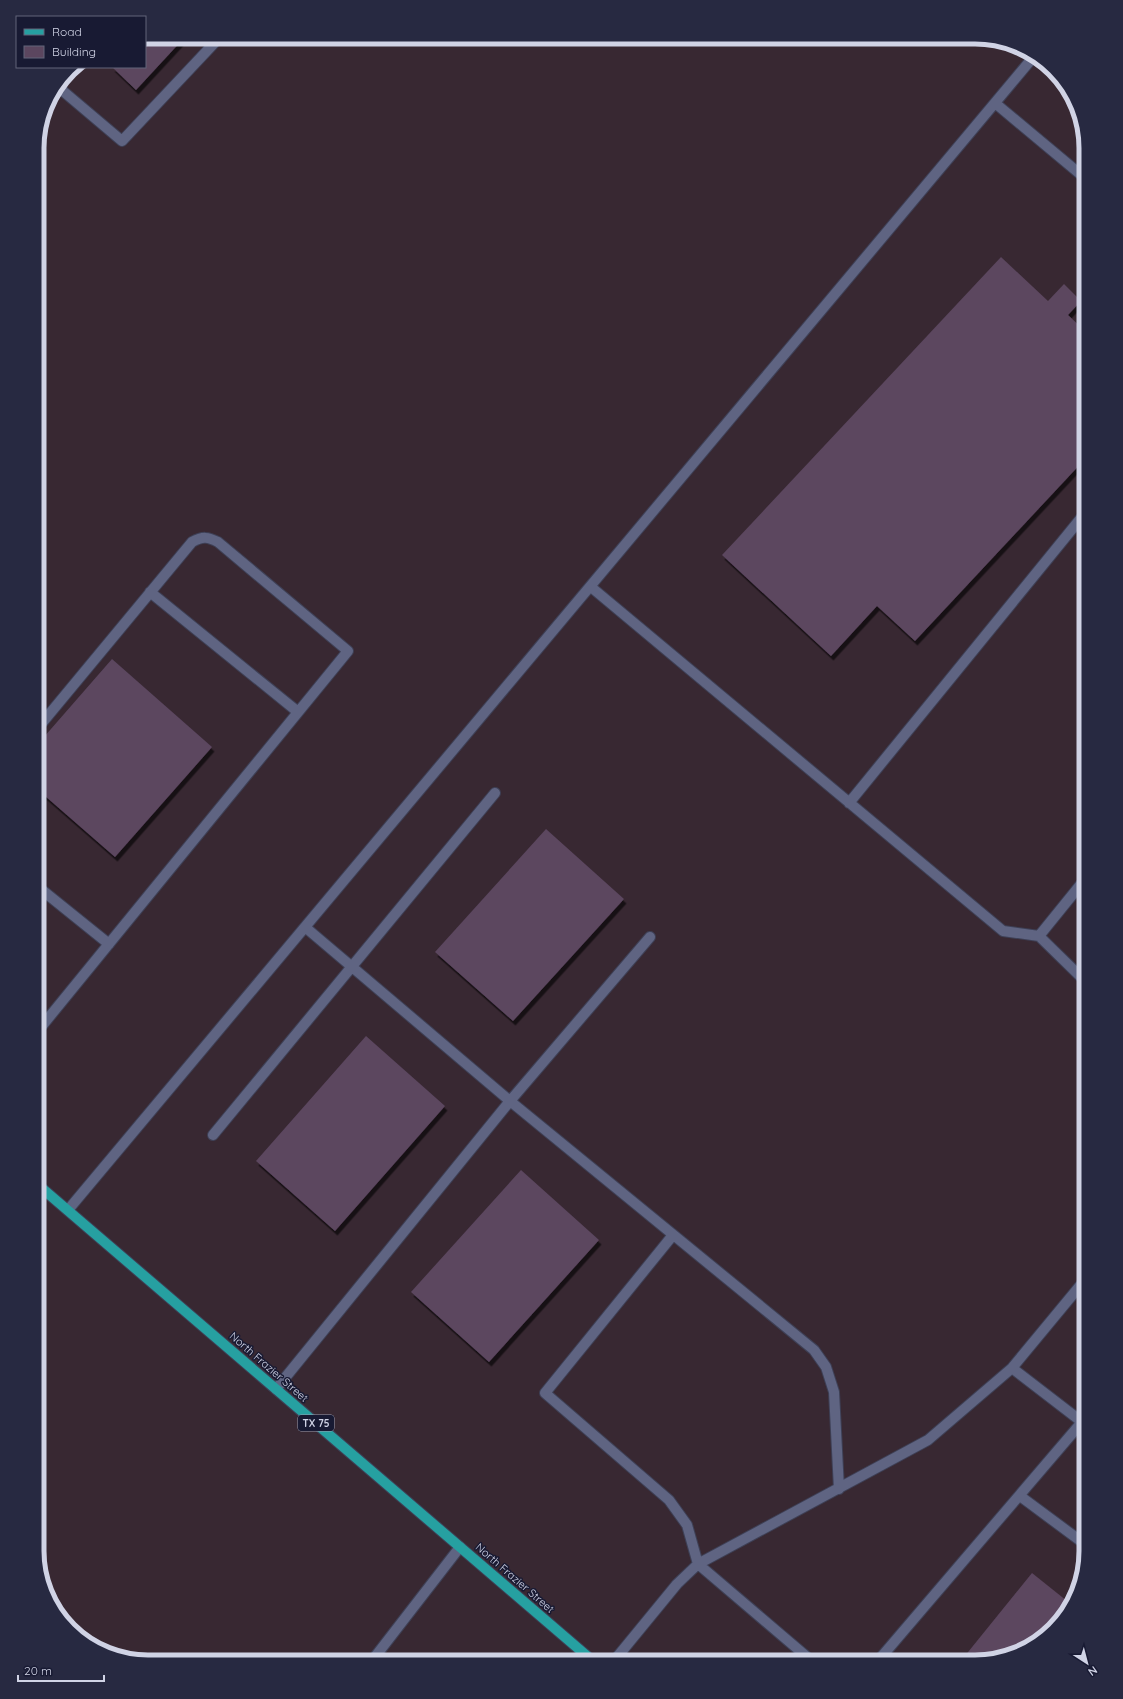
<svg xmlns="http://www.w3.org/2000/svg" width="1123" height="1699" viewBox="0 0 1123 1699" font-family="Quicksand,sans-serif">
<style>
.industrial{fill:#382832}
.building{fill:#5b465f;filter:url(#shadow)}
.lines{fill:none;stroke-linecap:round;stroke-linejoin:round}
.service-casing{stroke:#3e4056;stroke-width:12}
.primary-casing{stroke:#3e4056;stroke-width:12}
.service{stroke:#5f6482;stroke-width:10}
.primary{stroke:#26a0a1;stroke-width:10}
.labels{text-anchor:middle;stroke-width:3;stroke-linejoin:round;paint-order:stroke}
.shield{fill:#181a33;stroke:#999cb0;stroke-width:1}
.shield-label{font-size:10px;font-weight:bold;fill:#d0d3e5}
.street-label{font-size:11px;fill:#d0d3e5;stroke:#181a33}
.rim{fill:none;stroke:#d0d3e5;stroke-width:5}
</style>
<defs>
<filter id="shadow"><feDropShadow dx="2.5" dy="4.5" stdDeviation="0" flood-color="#0009"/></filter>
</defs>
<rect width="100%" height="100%" fill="#21243e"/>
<path class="industrial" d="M148,37H982L1037,55L1069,90L1065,93L1073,100L1086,148V1552L1071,1607L1031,1647L975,1662H141L92,1647L52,1607L37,1551V141L48,99L70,69L73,67H145Z"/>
<path class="building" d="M145,37H185L136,90L112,67H145Z
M1001,257L1048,301L1064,284L1081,301L1068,315L1086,332V458L915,641L877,606L831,656L722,555Z
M112,659L212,747L115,857L37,789V745Z
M546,829L624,899L513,1021L435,952Z
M366,1036L445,1106L335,1231L256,1161Z
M521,1170L599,1240L489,1362L411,1292Z
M1032,1573L1072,1605L1071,1607L1031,1647L976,1662H960Z"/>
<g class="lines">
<g class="service-casing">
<path id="service" d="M57,86L122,141L220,37
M995,103L1086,179
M591,587L1003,931L1039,936
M150,592L298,712
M849,803L1086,512
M37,886L109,944
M305,927L510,1101L814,1350L826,1367L834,1392L839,1489
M1086,982L1039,936L1086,878
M37,1032L348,651L218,542C208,537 203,536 192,542L37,729
M213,1135L495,793
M68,1210L1035,55
M673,1235L545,1393L669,1500L687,1525L698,1564L813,1662
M1012,1368L1086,1425
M276,1389L510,1101L650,937
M1020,1496L1086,1545
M371,1662L460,1547
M613,1662L677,1584L698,1564L928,1440L1012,1368L1084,1281L1086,1282
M877,1662L1082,1422"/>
</g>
<g class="primary-casing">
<path id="primary" d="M37,1184L594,1662"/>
</g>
<use href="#service" class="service"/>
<use href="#primary" class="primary"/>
</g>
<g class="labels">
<rect class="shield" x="298" y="1415" width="36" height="16" rx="3"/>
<g class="shield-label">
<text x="316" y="1427">TX 75</text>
</g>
<g class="street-label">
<text transform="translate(269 1367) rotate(41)" y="4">North Frazier Street</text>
<text transform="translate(515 1578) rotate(41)" y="4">North Frazier Street</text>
</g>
</g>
<path d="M0 0H1123V1699H0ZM148 44H975A104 104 0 0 1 1079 148V1551A104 104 0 0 1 975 1655H148A104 104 0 0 1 44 1551V148A104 104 0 0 1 148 44Z" fill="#272941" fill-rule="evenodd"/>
<path class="rim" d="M148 44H975A104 104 0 0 1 1079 148V1551A104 104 0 0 1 975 1655H148A104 104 0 0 1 44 1551V148A104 104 0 0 1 148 44Z"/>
<rect x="16" y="16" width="130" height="52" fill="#181a33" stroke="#62647a"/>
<rect x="24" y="29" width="20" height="6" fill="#26a0a1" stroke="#62647a"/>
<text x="52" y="36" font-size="12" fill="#d0d3e5">Road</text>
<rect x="24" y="46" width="20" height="12" fill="#5b465f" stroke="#62647a"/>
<text x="52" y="56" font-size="12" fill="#d0d3e5">Building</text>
<g transform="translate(1087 1663) rotate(144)" stroke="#181a33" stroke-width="3" paint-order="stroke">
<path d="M0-3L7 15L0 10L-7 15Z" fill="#d0d3e5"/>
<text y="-6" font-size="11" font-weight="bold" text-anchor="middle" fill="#d0d3e5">N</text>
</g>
<path d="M18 1675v6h86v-6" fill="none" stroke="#d0d3e5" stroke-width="2"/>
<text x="24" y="1675" font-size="12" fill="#d0d3e5" stroke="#181a33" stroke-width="3" paint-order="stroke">20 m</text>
</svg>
